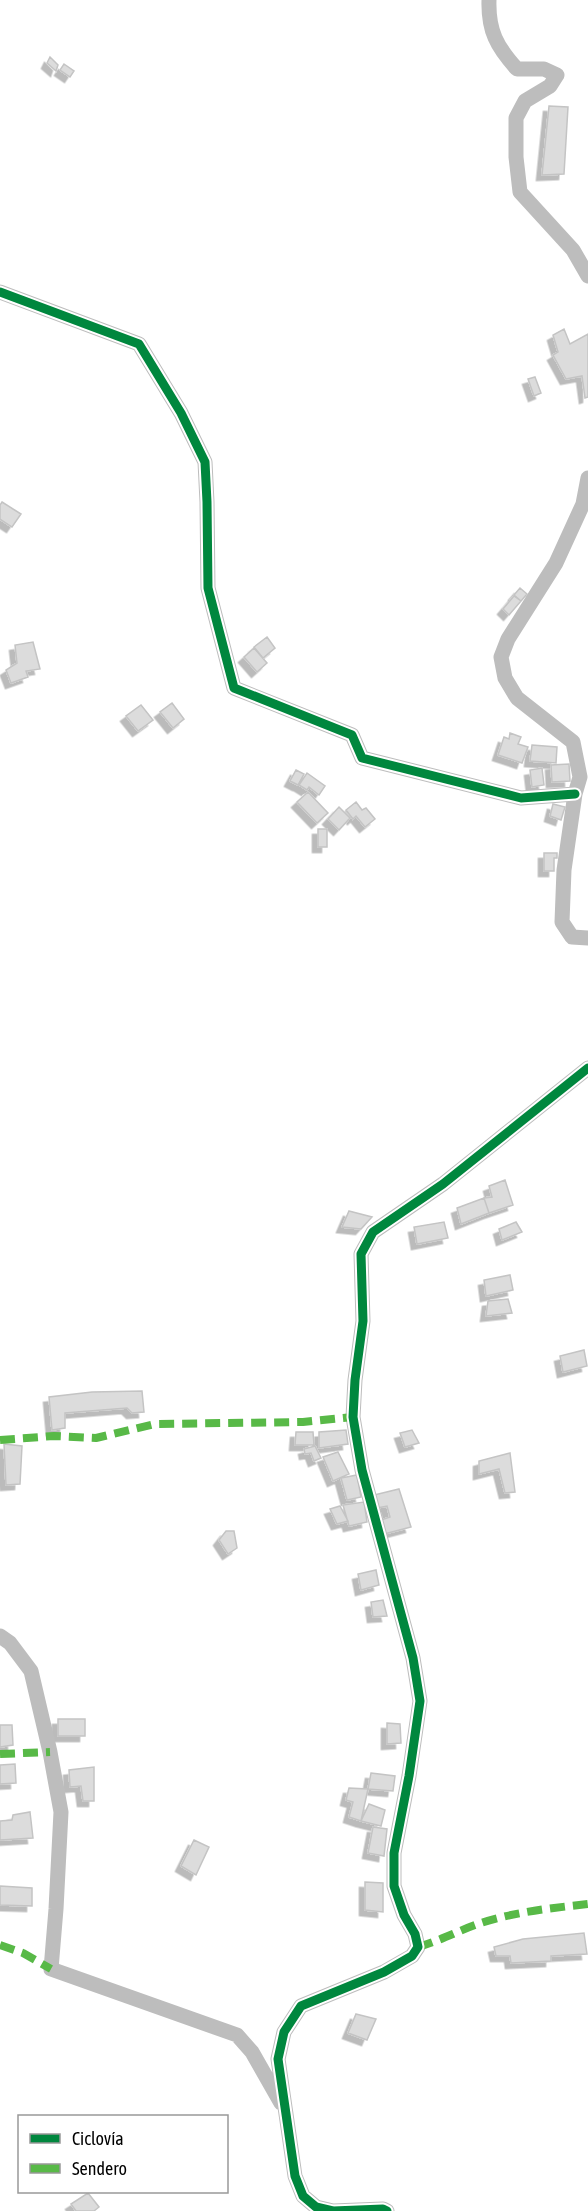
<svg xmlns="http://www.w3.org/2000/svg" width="588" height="2211" viewBox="0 0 588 2211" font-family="'Asap Condensed',sans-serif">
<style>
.building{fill:#dcdcdc;stroke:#c4c4c4;stroke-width:1.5;filter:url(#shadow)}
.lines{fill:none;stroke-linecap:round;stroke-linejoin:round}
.minor{stroke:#bdbdbd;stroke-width:15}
.quiet{stroke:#58b947;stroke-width:8;stroke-dasharray:15 8;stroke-linecap:butt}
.cycleway-casing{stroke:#fff;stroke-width:13}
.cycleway{stroke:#00873e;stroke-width:9}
</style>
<defs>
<filter id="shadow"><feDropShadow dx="-5.5" dy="5.5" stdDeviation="0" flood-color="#0004"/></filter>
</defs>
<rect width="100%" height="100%" fill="#fff"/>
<path class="building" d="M50,57L58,65L56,71L47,63Z
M64,64L74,71L70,77L60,70Z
M549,106L568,107L564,174L542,175Z
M564,329L570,344L588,334V397L585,398L582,376L566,379L553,355L558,352L553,335Z
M535,377L541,393L534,396L528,379Z
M2,502L21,514L12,527L0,519V505Z
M520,588L527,594L521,601L514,595Z
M514,596L521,601L509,615L503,609Z
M267,637L275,648L263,658L254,647Z
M33,642L40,669L26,671L28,677L11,683L6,670L17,663L15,645Z
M254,648L267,663L257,672L244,657Z
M172,703L184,719L173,728L160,712Z
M141,705L153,720L138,731L126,716Z
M510,733L521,737L518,744L528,747L522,763L498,755L504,737L509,739Z
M532,745L557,747L556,763L530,761Z
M569,764L570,781L552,782L551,765Z
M542,768L544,785L532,787L530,770Z
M296,770L304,774L298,785L290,781Z
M307,773L325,786L319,795L309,787L307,790L299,785Z
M308,792L328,813L317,823L297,802Z
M356,802L362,810L366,808L375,819L365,827L356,816L353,819L346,810Z
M553,804L565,807L561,820L550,816Z
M339,807L350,818L339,830L328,819Z
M318,829H327V847H318Z
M544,853H557V858H554V871H544Z
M505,1180L513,1205L489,1213L484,1198L492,1197L489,1186Z
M484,1198L489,1213L461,1224L457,1208Z
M349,1211L372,1217L361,1229L342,1227Z
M444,1222L448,1238L417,1244L414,1227Z
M516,1222L522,1232L502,1240L499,1229Z
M510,1275L513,1290L486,1296L484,1280Z
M508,1299L512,1313L486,1316L488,1301Z
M584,1350L587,1366L563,1372L560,1356Z
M142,1391L144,1412L132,1413L127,1408L65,1413V1428L52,1430L49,1397L92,1392Z
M346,1430L348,1444L319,1448V1432Z
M412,1430L419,1443L405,1447L400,1433Z
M296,1432H313L314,1445H295Z
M4,1444L22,1446L20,1484L6,1485Z
M315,1446L321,1458L314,1461L311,1453L305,1454L304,1449Z
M338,1452L349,1474L333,1481L323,1457Z
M510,1453L515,1492L505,1493L499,1469L479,1474V1461Z
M357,1475L361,1497L347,1500L341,1478Z
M399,1489L411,1527L384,1534L381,1520L390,1517L387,1506L377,1508L374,1495Z
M364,1502L367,1522L349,1526L343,1505Z
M340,1506L348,1521L337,1524L330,1509Z
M226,1531H234L237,1548L228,1554L219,1540Z
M376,1570L379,1585L361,1590L358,1574Z
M383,1600L387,1616L373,1617L371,1602Z
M58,1719H85V1736H58Z
M387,1723L400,1724L401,1743L387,1744Z
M0,1725H12L13,1745L0,1747Z
M15,1764L16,1783L0,1784V1765Z
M94,1767V1801H83L81,1786L70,1787L69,1770Z
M371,1773L395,1776L393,1791L368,1789Z
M349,1788L368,1789L361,1821L349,1817L353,1802L346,1800Z
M369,1804L385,1810L381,1826L361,1821Z
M30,1812L33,1838L0,1840V1821L12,1820L13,1815Z
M373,1827L387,1829L384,1856L368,1853Z
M194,1840L209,1847L196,1875L181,1866Z
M365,1882L383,1883V1912L365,1910Z
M0,1886L32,1888V1906L0,1905Z
M584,1933L587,1954L551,1956V1961L511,1963L510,1956H496L494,1947L523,1939Z
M356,2014L376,2019L367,2040L348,2033Z
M88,2193L99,2207L94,2211H76L71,2204Z"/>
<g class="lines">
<path class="minor" d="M489,0C488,31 497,47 517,69H544L557,75L550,86L525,101L516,118V157L520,192L573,250L588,276
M0,292L139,344L181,413L205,462L207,502L208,588L234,688L352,735L362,758L521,798L575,794
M588,478L583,504L556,563L508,639L501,657L505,678L517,698L573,742L580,777L575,794L564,870L562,922L572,937L588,938
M0,1636L10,1643L31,1671L50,1752L61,1812L56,1909L51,1969L237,2035L252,2052L281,2103
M387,2211L383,2209L333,2211L316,2207L303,2196L295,2176L278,2059L284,2032L301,2006L384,1972L412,1956L418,1947L415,1934L404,1915L394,1886V1853L409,1776L420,1701L413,1658L362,1470L353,1417L355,1380L363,1321L361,1254L373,1232L443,1184L588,1068"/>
<path class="quiet" d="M0,1440L54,1436L96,1438L155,1424L303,1422L353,1417
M0,1754L50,1752
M0,1945L23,1953L51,1969
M418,1947C439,1941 458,1931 478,1924C513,1912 552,1908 588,1904"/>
<g class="cycleway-casing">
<path id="cycleway" d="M0,292L139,344L181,413L205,462L207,502L208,588L234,688L352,735L362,758L521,798L575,794
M387,2211L383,2209L333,2211L316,2207L303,2196L295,2176L278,2059L284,2032L301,2006L384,1972L412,1956L418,1947L415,1934L404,1915L394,1886V1853L409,1776L420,1701L413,1658L362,1470L353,1417L355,1380L363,1321L361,1254L373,1232L443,1184L588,1068"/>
</g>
<use href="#cycleway" class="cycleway"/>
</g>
<rect x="18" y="2115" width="210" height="78" fill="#ffffff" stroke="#999999" stroke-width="1.5"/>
<rect x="30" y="2134" width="30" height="9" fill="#00873e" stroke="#999999" stroke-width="1.5"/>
<text x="72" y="2145" font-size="18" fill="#000000">Ciclovía</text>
<rect x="30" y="2164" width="30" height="9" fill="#58b947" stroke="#999999" stroke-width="1.5"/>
<text x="72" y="2175" font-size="18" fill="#000000">Sendero</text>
</svg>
